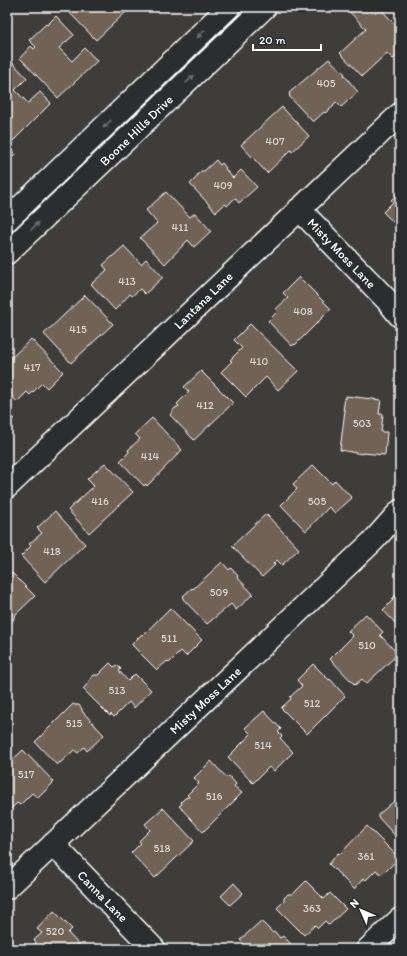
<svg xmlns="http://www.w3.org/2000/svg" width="407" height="956" viewBox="0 0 407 956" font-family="Itim,sans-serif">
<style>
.building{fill:#6f6355;stroke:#fff}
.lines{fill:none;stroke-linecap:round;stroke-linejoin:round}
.minor-casing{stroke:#fff;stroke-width:25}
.tertiary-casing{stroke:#fff;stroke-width:25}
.minor{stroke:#2a2d2e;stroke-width:22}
.tertiary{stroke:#2a2d2e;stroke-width:22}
.oneway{fill:#6a6c6d}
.labels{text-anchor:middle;stroke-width:3.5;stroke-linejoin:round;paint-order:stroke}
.number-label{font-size:11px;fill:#dbd8d4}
.street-label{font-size:13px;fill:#fff;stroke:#2a2d2e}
</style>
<rect width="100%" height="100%" fill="#3f3d3a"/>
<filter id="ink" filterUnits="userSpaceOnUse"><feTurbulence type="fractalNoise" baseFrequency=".025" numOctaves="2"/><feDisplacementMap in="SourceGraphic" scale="8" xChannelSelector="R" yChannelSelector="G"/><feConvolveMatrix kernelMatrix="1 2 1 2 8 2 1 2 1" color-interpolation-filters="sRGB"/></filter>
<g filter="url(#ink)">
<path class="building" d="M68,7H125L128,10L96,40L66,9Z
M345,7H379L400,30V53L393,59L387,53L362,76L340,53L366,29Z
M56,16L74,35L59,48L72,61L85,48L97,61L58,98L20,58L31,46L34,49L36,47L29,40L46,24L47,25Z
M9,59L27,78L15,90L28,103L40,92L51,103L13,141L7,135V61Z
M329,59L345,74L344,75L358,92L341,107L336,102L333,105L334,106L325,113L324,112L313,122L289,96L290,95L289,93Z
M282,107L309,136L292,152L291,150L267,173L241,145Z
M7,146L15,154L7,162Z
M216,160L220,165L222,163L226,168L225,169L233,178L241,170L257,187L239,203L235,198L227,206L225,204L216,212L190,184L196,178L198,174L201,171H204Z
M400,191V229L383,212L393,202L391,200Z
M166,192L190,217L195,213L211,231L194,247L188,240L165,264L140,238L157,223L146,210Z
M124,246L141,264L146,259L163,277L145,294L140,289L132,296L130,294L115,310L91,284L107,270L103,265Z
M299,277L331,309L295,345L294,344L292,346L268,321L277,312L275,310L288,298L283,293Z
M85,295L113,324L71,363L44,334Z
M250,324L298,371L278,390L266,377L246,397L221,372L232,361L230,360L242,348L234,340Z
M31,339L63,372L47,388L42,383L30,395L27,392L17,402L7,391V362Z
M201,371L233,403L194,440L170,415L175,408L179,406L177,404L189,392L184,387Z
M346,396L381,400L379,414H383L381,432H387L385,455L362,453V454L340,450L345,410H343L345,398L346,399Z
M7,411L14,418L7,425Z
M152,418L182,450L147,486L146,484L144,486L120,461L129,452L128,450L140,439L135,434Z
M105,463L133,492L89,533L68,510L94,486L87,479Z
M313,465L332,484L335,480L352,498L335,513L329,507L306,531L281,505L297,489L293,484Z
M55,511L85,544L45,582L21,556L31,546L29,544L42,533L37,528Z
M266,514L299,549L282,565L277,560L273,564L275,565L262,577L232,546Z
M222,562L229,570L231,568L238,576L237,577L253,594L236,610L231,604L207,624L183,599L184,597L183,596L192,588L193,589Z
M7,568L35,596L14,616V619L8,625Z
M400,591V628L383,610L393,600L392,599Z
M170,608L202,640L186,656L181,651L169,663L167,661L157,670L132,645L133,643L142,634L143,635Z
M366,614L383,632L380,635L398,654L366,684L362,679L355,685L330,659L353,636L348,631Z
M110,663L114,667L117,665L121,669L119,671L128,681L135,674L151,690L134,708L129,702L114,717L111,714L110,716L83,689L89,682V680L94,675H98Z
M313,664L329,680L330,679L345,696L307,734L281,708L291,699L290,697L302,686L297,680Z
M73,704L75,705H79L82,709V711L104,735L87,751L84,747L78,753L74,750L60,763V762L57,765L35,742Z
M264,711L281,729L278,732L282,736L280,738L293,752L274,771L269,767L253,783L228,757L251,734L245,728Z
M23,750L54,782L38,798L32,793L20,805L17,803L7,813V765Z
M211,761L227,778L229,776L236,784L234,786L242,793L203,832L179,806L182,804L181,802L185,798L189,797L187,795L199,783L194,778Z
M400,796V841L378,817V815Z
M163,808L194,841L155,878L131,853L141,843L139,841L150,830L145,824Z
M367,826L399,858L382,875L376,870L366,880L364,878L354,889L329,864L338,853L340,854Z
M306,881L324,899L330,893L346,909L329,925L325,921L318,928L315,925L304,935L277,908L284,901V898L288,894H293Z
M234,883L243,893L230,905L221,896Z
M54,911L72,929L68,933L83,949H27L29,947L31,948L36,943L34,940L42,933L37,929Z
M261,921L273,933L275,932L280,938L283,936L296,949H240L244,944L240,940Z"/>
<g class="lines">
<g class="minor-casing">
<path id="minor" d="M299,209L386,299L400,316
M7,487L400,114
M53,844L154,949
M7,888L374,540L400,511
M368,949L400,919"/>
</g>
<g class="tertiary-casing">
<path id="tertiary" d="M7,220L229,7
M7,253L265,7"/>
</g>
<use href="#minor" class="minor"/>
<use href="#tertiary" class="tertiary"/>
</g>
<defs><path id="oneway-solid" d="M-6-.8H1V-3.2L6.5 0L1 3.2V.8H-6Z"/></defs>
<g class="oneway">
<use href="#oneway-solid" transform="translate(201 34) rotate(136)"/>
<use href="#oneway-solid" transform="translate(190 79) rotate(-44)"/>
<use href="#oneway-solid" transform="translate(107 124) rotate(136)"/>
<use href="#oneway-solid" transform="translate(35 226) rotate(-44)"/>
</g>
</g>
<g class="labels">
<g class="number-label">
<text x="326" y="87">405</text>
<text x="275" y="145">407</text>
<text x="223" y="189">409</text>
<text x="180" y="231">411</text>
<text x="127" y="285">413</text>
<text x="303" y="315">408</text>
<text x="78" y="333">415</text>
<text x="259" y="365">410</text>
<text x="32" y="371">417</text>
<text x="205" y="409">412</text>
<text x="362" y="427">503</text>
<text x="150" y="460">414</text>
<text x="100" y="505">416</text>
<text x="317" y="505">505</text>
<text x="52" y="555">418</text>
<text x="219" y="596">509</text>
<text x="169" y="642">511</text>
<text x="367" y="649">510</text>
<text x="117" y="694">513</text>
<text x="312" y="707">512</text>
<text x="74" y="727">515</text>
<text x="263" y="749">514</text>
<text x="26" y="778">517</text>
<text x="214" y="800">516</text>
<text x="162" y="852">518</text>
<text x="366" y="860">361</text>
<text x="312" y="912">363</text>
<text x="55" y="935">520</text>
</g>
<g class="street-label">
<text transform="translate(136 130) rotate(-44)" y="5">Boone Hills Drive</text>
<text transform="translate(342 253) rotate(46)" y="5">Misty Moss Lane</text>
<text transform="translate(203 300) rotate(-44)" y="5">Lantana Lane</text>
<text transform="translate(205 700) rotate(-43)" y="5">Misty Moss Lane</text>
<text transform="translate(103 896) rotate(46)" y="5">Canna Lane</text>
</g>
</g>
<rect width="407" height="956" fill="none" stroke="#2a2d2e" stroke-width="24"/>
<rect x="12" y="12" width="383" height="932" fill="none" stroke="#fff" stroke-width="1.5" filter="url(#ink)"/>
<g transform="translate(361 910) rotate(315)" stroke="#2a2d2e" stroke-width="3" paint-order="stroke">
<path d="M0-3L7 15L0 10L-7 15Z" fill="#ffffff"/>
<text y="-6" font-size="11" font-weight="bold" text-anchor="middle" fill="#ffffff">N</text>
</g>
<path d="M253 44v6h68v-6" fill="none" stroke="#ffffff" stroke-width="2"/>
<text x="259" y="44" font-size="12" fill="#ffffff" stroke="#2a2d2e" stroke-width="3" paint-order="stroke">20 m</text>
</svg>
